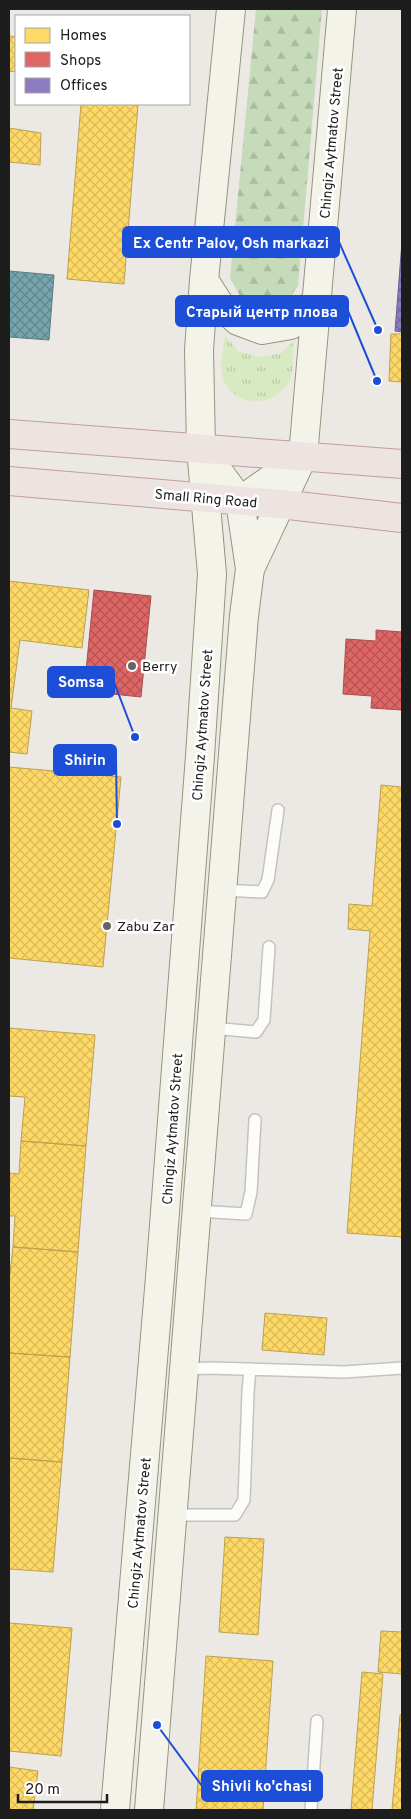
<svg xmlns="http://www.w3.org/2000/svg" width="411" height="1819" viewBox="0 0 411 1819" font-family="Overpass,sans-serif">
<style>
.grass{fill:url(#grass-tufts)}
.forest{fill:url(#forest-firs)}
.homes{fill:url(#homes-cross-hatch);stroke:#bba150}
.shops{fill:url(#shops-cross-hatch);stroke:#a65050}
.offices{fill:url(#offices-cross-hatch);stroke:#6c6091}
.public{fill:url(#public-cross-hatch);stroke:#5b7c83}
.lines{fill:none;stroke-linecap:round;stroke-linejoin:round}
.service-casing{stroke:#c4c3c1;stroke-width:14}
.secondary-casing{stroke:#94957c;stroke-width:30}
.trunk-casing{stroke:#c29ba6;stroke-width:30}
.service{stroke:#fcfcfb;stroke-width:11}
.secondary{stroke:#f3f3e9;stroke-width:28}
.trunk{stroke:#ede4e1;stroke-width:28}
.poi-dot{fill:#656463;stroke:#fff;stroke-width:2}
.labels{text-anchor:middle;stroke-width:5;stroke-linejoin:round;paint-order:stroke}
.street-label{font-size:14px;fill:#1d1d1d;stroke:#fff}
.poi-label{font-size:14px;fill:#1d1d1d;stroke:#fff;text-anchor:start}
.leader{fill:none;stroke:#1d4ed8;stroke-width:2}
.callout-dot{fill:#1d4ed8;stroke:#fff;stroke-width:2}
.callout{fill:#1d4ed8;stroke:#1d4ed8;stroke-width:2}
.callout-label{font-size:15px;text-anchor:middle;font-weight:bold;fill:#fff}
</style>
<defs>
<pattern id="grass-tufts" width="24" height="20" patternUnits="userSpaceOnUse" patternTransform="scale(1.25)"><rect width="24" height="20" fill="#d8eac2"/><path d="M3 7l-1-3M5 7V3M7 7l1-3M15 17l-1-3M17 17v-4M19 17l1-3" fill="none" stroke="#b9c8a6"/></pattern>
<pattern id="forest-firs" width="22" height="20" patternUnits="userSpaceOnUse" patternTransform="scale(1.25)"><rect width="22" height="20" fill="#c6dbb9"/><path d="M5 1l3.5 6h-7zM16 11l3.5 6h-7z" fill="#aabc9f"/></pattern>
<pattern id="homes-cross-hatch" width="8" height="8" patternUnits="userSpaceOnUse" patternTransform="scale(1.25)"><rect width="8" height="8" fill="#ffd966"/><path d="M0 0l8 8M0 8l8-8" fill="none" stroke="#daba58"/></pattern>
<pattern id="shops-cross-hatch" width="8" height="8" patternUnits="userSpaceOnUse" patternTransform="scale(1.25)"><rect width="8" height="8" fill="#e06666"/><path d="M0 0l8 8M0 8l8-8" fill="none" stroke="#b55353"/></pattern>
<pattern id="offices-cross-hatch" width="8" height="8" patternUnits="userSpaceOnUse" patternTransform="scale(1.25)"><rect width="8" height="8" fill="#8e7cc3"/><path d="M0 0l8 8M0 8l8-8" fill="none" stroke="#73659e"/></pattern>
<pattern id="public-cross-hatch" width="8" height="8" patternUnits="userSpaceOnUse" patternTransform="scale(1.25)"><rect width="8" height="8" fill="#76a5af"/><path d="M0 0l8 8M0 8l8-8" fill="none" stroke="#60868e"/></pattern>
</defs>
<rect width="100%" height="100%" fill="#ece9e5"/>
<path class="grass" d="M225,335L238,351L260,357L281,353L294,341C293,351 294,372 290,380C274,410 230,409 222,374C219,365 224,346 225,335Z"/>
<path class="forest" d="M256,9H322L298,286L286,303L264,310L244,303L230,278Z"/>
<path class="homes" d="M9,36L16,37V72L9,71Z
M81,104H138L124,284L67,279Z
M9,128L41,133L40,165L9,162Z
M391,334H402V382L389,381Z
M9,581L89,590L82,648L20,640L11,708L32,711L27,754L9,752Z
M9,767L121,777L103,967L9,958Z
M381,785L402,787V1237L347,1233L370,931L348,929L349,904L372,906Z
M9,1028L95,1035L86,1146L21,1141L25,1097L9,1096Z
M21,1141L86,1146L78,1252L13,1247L15,1216H9L10,1173L19,1174Z
M13,1247L78,1252L70,1357L9,1353V1282Z
M265,1313L327,1318L324,1355L262,1350Z
M9,1353L70,1357L62,1462L9,1458Z
M9,1458L62,1462L53,1572L9,1569Z
M225,1537L264,1539L258,1635L219,1632Z
M9,1623L72,1628L61,1756L9,1751Z
M381,1631L402,1632V1674L378,1672Z
M206,1656L273,1661L263,1810H196Z
M362,1672L383,1674L372,1810H351Z
M400,1715H402V1810H392Z
M9,1767L38,1771L33,1810H9Z"/>
<path class="shops" d="M94,590L151,596L141,697L84,691Z
M376,630L402,632V710L371,708L372,696L343,694L346,639L376,641Z"/>
<path class="offices" d="M402,242V332L395,331Z"/>
<path class="public" d="M9,271L54,275L49,340L9,337Z"/>
<g class="lines">
<g class="service-casing">
<path id="service" d="M223,890L262,892L268,880L278,810
M212,1028L256,1032L264,1020L269,947
M197,1211L246,1214L251,1192L255,1120
M185,1369L210,1368L344,1372L402,1368
M173,1515H235L244,1500L248,1392L250,1369
M311,1810L317,1721"/>
</g>
<g class="secondary-casing">
<path id="secondary" d="M204,280L220,305L238,321L262,330L291,325L316,301
M240,501L302,457
M250,569L303,456L342,9
M115,1810L160,1277L200,756L212,574L201,448L199,350L204,280L231,9
M149,1810L244,616L250,569L240,501L202,449"/>
</g>
<g class="trunk-casing">
<path id="trunk" d="M9,434L402,464
M9,481L280,504L402,518"/>
</g>
<use href="#service" class="service"/>
<use href="#secondary" class="secondary"/>
<use href="#trunk" class="trunk"/>
</g>
<g class="poi-dot">
<circle cx="132" cy="666" r="5"/>
<circle cx="107" cy="926" r="5"/>
</g>
<g class="labels">
<g class="street-label">
<text transform="translate(331 143) rotate(-85)" y="5">Chingiz Aytmatov Street</text>
<text transform="translate(206 498) rotate(5)" y="5">Small Ring Road</text>
<text transform="translate(202 725) rotate(-86)" y="5">Chingiz Aytmatov Street</text>
<text transform="translate(172 1129) rotate(-86)" y="5">Chingiz Aytmatov Street</text>
<text transform="translate(139 1533) rotate(-85)" y="5">Chingiz Aytmatov Street</text>
</g>
<g class="poi-label">
<text x="142" y="671">Berry</text>
<text x="117" y="931">Zabu Zar</text>
</g>
</g>
<path class="leader" d="M378 330L339 242M377 381L348 311M135 737L114 682M117 824L116 760M157 1725L202 1786"/>
<g class="callout-dot">
<circle cx="378" cy="330" r="5"/>
<circle cx="377" cy="381" r="5"/>
<circle cx="135" cy="737" r="5"/>
<circle cx="117" cy="824" r="5"/>
<circle cx="157" cy="1725" r="5"/>
</g>
<g class="callout">
<rect x="123" y="227" width="216" height="30" rx="5"/>
<rect x="176" y="296" width="172" height="30" rx="5"/>
<rect x="48" y="667" width="66" height="30" rx="5"/>
<rect x="54" y="745" width="62" height="30" rx="5"/>
<rect x="202" y="1771" width="120" height="30" rx="5"/>
</g>
<g class="callout-label">
<text x="231" y="248">Ex Centr Palov, Osh markazi</text>
<text x="262" y="317">Старый центр плова</text>
<text x="81" y="687">Somsa</text>
<text x="85" y="765">Shirin</text>
<text x="262" y="1791">Shivli ko'chasi</text>
</g>
<rect width="411" height="1819" fill="none" stroke="#1d1d1d" stroke-width="20"/>
<rect x="15" y="15" width="175" height="90" fill="#ffffff" stroke="#a5a5a5"/>
<rect x="25" y="28" width="25" height="15" fill="#ffd966" stroke="#a5a5a5"/>
<text x="60" y="40" font-size="15" fill="#1d1d1d">Homes</text>
<rect x="25" y="52" width="25" height="15" fill="#e06666" stroke="#a5a5a5"/>
<text x="60" y="65" font-size="15" fill="#1d1d1d">Shops</text>
<rect x="25" y="78" width="25" height="15" fill="#8e7cc3" stroke="#a5a5a5"/>
<text x="60" y="90" font-size="15" fill="#1d1d1d">Offices</text>
<path d="M18 1794v8h89v-8" fill="none" stroke="#1d1d1d" stroke-width="2.5"/>
<text x="25" y="1794" font-size="15" fill="#1d1d1d" stroke="#ffffff" stroke-width="4" paint-order="stroke">20 m</text>
</svg>
